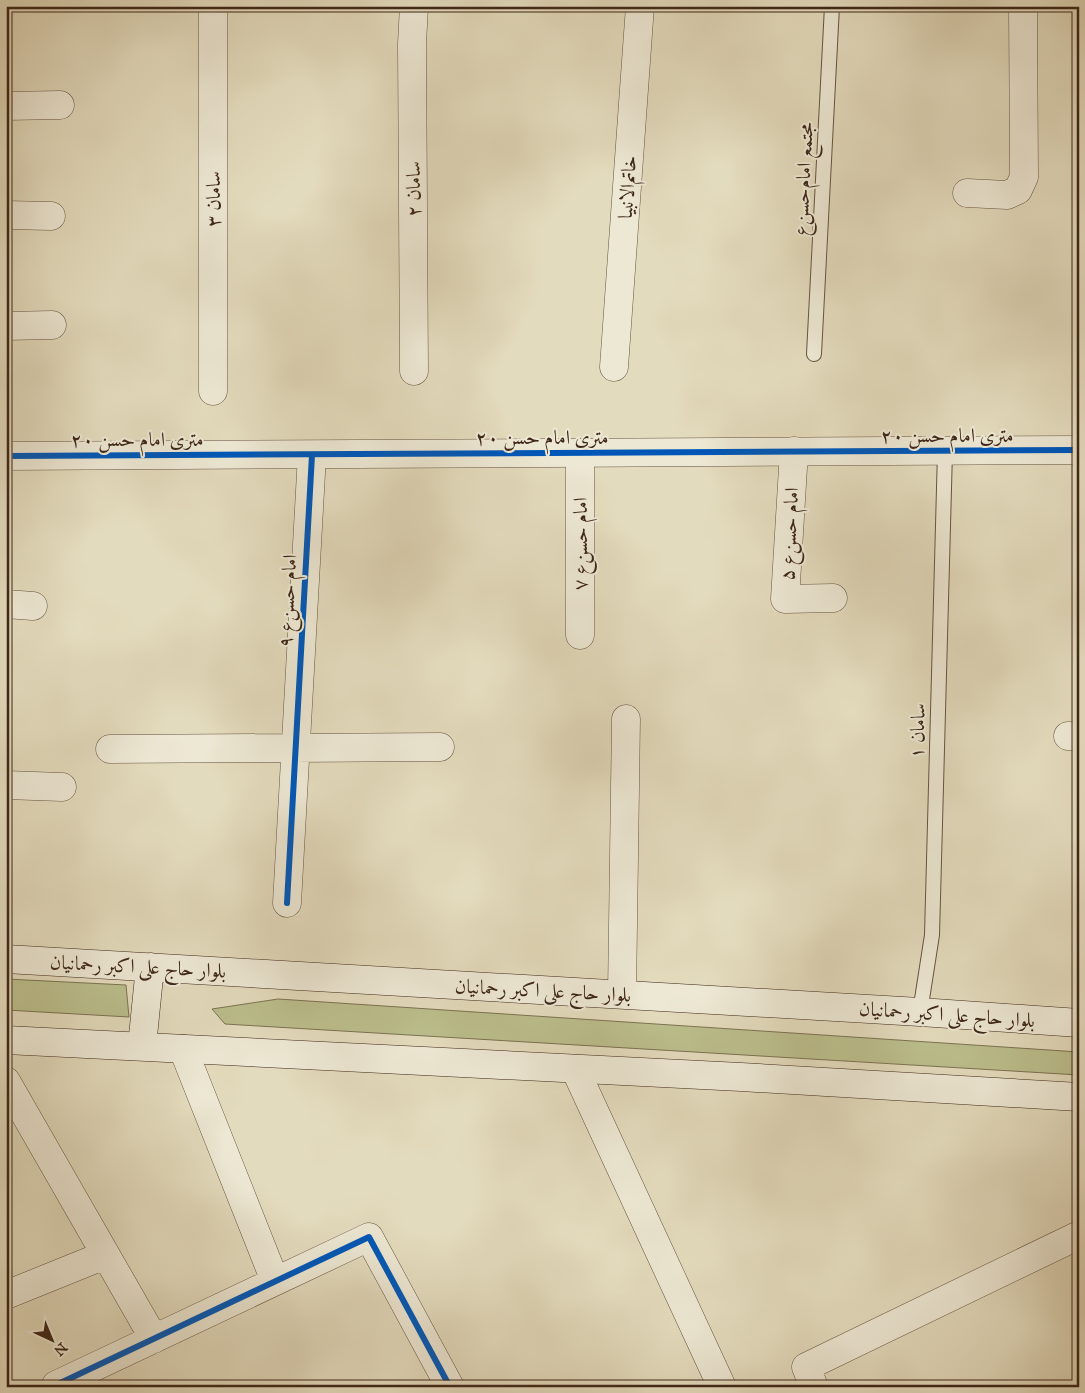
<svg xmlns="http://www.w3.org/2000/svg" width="1085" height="1393" viewBox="0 0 1085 1393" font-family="'IM FELL Great Primer',Amiri,serif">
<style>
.green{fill:#bbbe8c;stroke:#7c7252}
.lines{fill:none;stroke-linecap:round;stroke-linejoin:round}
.service-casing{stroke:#675441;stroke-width:16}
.minor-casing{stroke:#675441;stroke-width:29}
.tertiary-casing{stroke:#675441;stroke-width:29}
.secondary-casing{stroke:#3e2718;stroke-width:29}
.service{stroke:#ede8d4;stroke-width:14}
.minor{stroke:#ede8d4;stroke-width:28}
.tertiary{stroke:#ede8d4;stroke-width:28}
.secondary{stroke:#ede8d4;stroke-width:28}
.cycleway-casing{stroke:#ede8d4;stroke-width:9}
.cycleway{stroke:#0057b8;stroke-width:6}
.labels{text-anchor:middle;stroke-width:4;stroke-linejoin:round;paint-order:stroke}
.street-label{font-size:20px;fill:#3e2718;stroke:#ede8d4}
</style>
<rect width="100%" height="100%" fill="#e3dbbd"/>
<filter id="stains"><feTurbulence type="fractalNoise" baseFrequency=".004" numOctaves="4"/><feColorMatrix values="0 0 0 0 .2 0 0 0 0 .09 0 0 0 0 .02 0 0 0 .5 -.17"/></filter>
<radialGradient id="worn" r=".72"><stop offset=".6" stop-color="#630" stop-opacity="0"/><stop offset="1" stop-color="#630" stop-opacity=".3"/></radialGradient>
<path class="green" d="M6,979L126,985L129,1017L6,1010Z
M278,999L1079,1052V1075L225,1024L212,1009Z"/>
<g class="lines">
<g class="service-casing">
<path id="service" d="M814,354L832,6
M920,1012L932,935L945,451"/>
</g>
<g class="minor-casing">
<path id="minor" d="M213,6V391
M6,106L60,105
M967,193L1007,195L1018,190L1024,177L1023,6
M6,215L51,216
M6,326L52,325
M614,367L640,6
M414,371L412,44L414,6
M794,451L785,599L833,598
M6,604L33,606
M580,635V453
M1068,736L1079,737
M110,749L440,747
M6,785L62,787
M287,903L312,455
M622,994L626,719
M183,1049L275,1281
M575,1069L722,1387
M6,1081L154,1339
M6,1295L105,1255
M56,1385L369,1237L450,1387
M814,1387L806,1367L1079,1235"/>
</g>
<g class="tertiary-casing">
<path id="tertiary" d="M6,456L1079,450"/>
</g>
<g class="secondary-casing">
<path id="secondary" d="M6,959L920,1012L1079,1023
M6,1040L741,1077L1079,1097
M142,1046L150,967"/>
</g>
<use href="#service" class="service"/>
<use href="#minor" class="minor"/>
<use href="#tertiary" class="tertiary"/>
<use href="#secondary" class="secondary"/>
<g class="cycleway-casing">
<path id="cycleway" d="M6,456L1079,450
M287,903L312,455
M56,1385L369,1237L450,1387"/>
</g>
<use href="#cycleway" class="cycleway"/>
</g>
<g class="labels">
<g class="street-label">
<text transform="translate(803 179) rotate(-87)" y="7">مجتمع امام‌حسن‌ع</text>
<text transform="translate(627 187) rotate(-86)" y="7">خاتم‌الانبیا</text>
<text transform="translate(413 189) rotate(-90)" y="7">سامان ۲</text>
<text transform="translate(213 199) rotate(-90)" y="7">سامان ۳</text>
<text x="947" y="442">۲۰ متری امام حسن</text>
<text x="542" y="444">۲۰ متری امام حسن</text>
<text x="137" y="446">۲۰ متری امام حسن</text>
<text transform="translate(789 534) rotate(-87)" y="7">امام حسن‌ع ۵</text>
<text transform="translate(580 544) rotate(-90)" y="7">امام حسن‌ع ۷</text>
<text transform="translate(287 601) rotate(-87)" y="7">امام حسن‌ع ۹</text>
<text transform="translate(917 731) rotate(-88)" y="7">سامان ۱</text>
<text transform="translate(138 966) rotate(3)" y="7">بلوار حاج علی اکبر رحمانیان</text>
<text transform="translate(543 990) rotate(3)" y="7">بلوار حاج علی اکبر رحمانیان</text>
<text transform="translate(947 1014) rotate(4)" y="7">بلوار حاج علی اکبر رحمانیان</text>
</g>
</g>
<rect width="1085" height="1393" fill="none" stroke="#e3dbbd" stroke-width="25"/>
<rect x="8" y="8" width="1070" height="1378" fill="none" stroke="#3e2718" stroke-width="2.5"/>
<rect x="12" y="12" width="1060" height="1368" fill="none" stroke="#3e2718"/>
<g transform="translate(52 1340) rotate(136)" stroke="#ede8d4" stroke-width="4" paint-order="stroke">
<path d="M0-4L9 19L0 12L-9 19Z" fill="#3e2718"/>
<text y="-8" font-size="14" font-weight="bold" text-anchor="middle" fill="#3e2718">N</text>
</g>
<rect width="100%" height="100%" filter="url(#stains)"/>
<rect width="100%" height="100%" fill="url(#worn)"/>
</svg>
